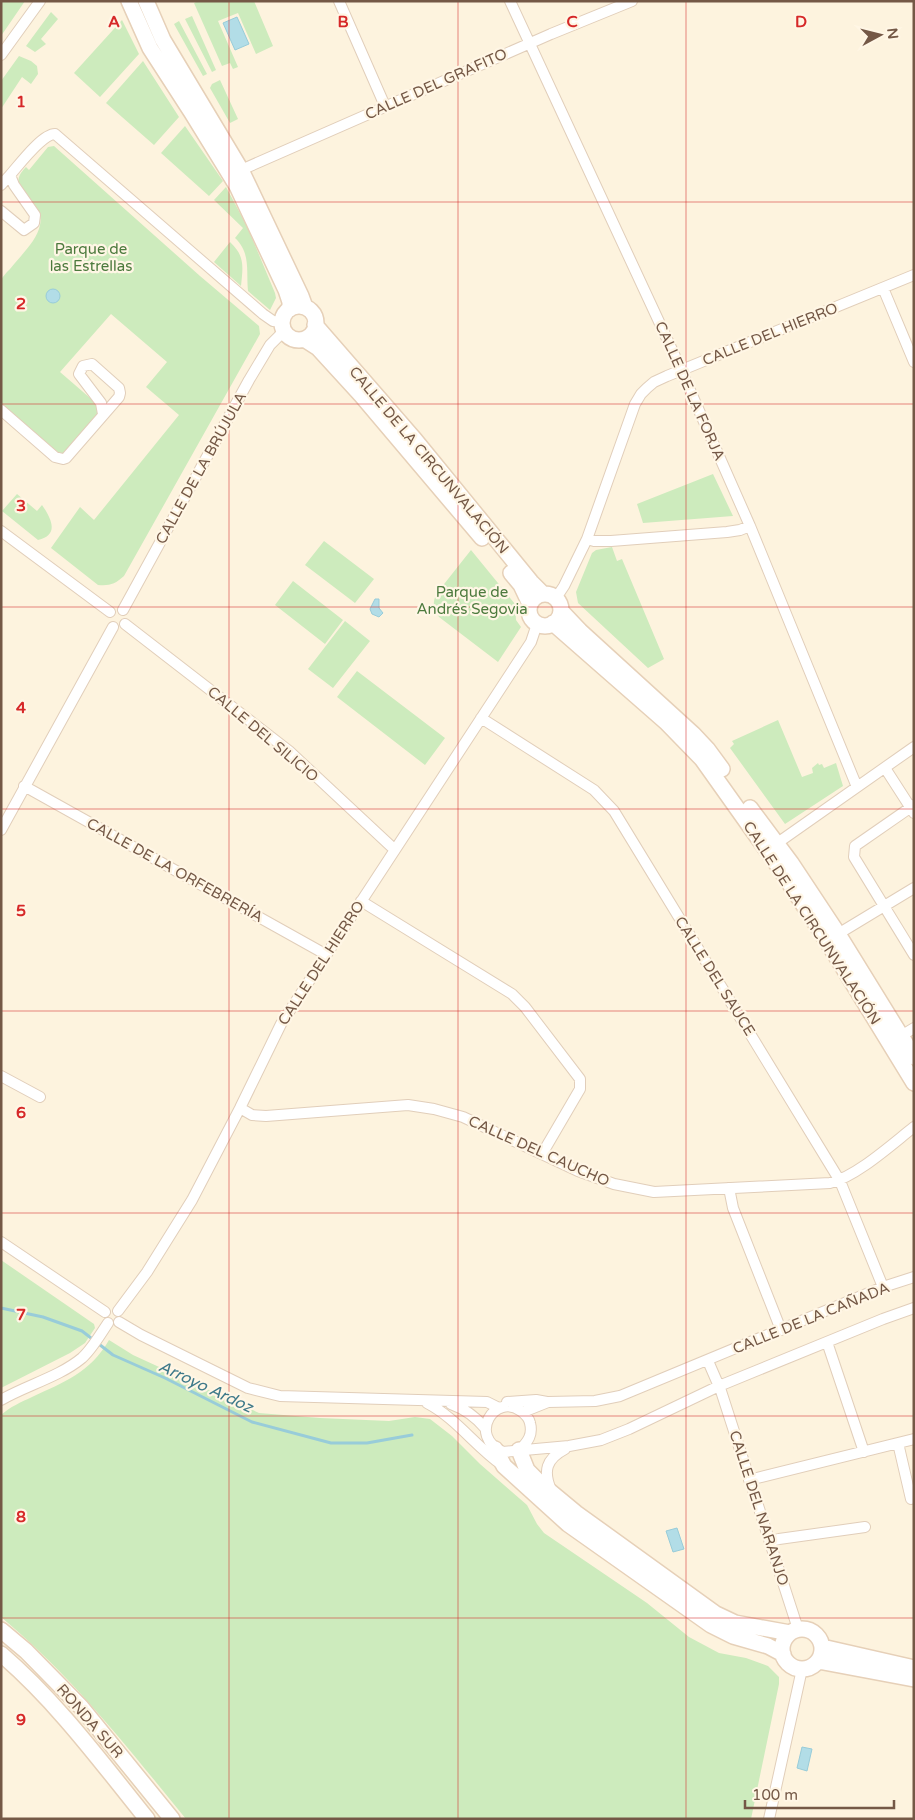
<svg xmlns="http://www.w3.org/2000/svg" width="915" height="1820" viewBox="0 0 915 1820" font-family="'Varela Round',sans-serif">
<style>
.green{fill:#cdebbd}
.water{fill:#b2dde7;stroke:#98ccd9}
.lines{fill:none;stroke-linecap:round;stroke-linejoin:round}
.stream{stroke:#98ccd9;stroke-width:3}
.street-casing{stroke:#e1ceba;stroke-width:12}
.secondary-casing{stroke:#e6d0b8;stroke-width:18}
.street{stroke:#fff;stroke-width:10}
.secondary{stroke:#fff;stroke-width:15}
.grid{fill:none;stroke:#d62828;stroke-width:1;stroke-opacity:0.55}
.labels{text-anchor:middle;stroke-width:4.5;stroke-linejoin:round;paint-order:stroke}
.street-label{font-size:15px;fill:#745846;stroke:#fff6e5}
.park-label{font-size:15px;fill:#4c7a3d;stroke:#fff6e5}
.water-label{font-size:16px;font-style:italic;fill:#3e7989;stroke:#fff6e5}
.grid-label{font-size:16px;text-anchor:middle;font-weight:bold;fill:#d62828;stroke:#fff6e5;stroke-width:4.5;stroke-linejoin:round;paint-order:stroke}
</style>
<rect width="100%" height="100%" fill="#fdf3de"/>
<path class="green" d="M1,1H25L1,36Z
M198,1H254L273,46L256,54L238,13L218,21L238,67L233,69L230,63L222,66L194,3Z
M51,12L58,19L41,39L46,44L35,52L26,46Z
M192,16L216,70L212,72L185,19Z
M122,20L139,54L100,97L74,73Z
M179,21L207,74L203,76L174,24Z
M19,56L31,61L37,66L38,74L31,84L22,77L1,109V81Z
M143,61L179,117L154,145L106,103Z
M220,80L238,119L230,123L210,88L212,84Z
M185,126L223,181L209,196L161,153Z
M54,146L200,276L259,326L260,334L124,576C115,584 110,586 98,585L51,548L80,507L94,520L179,415L146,387L167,362L111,314L60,372L97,404L100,411L67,453L62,454L59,453L1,404C1,374 1,345 1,315C1,305 0,291 1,281C2,277 7,272 10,269C20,256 37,241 40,225C46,197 1,192 26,167L29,170L48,147Z
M226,187L247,226L275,293L276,298L270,310L248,291C246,271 251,253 235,238L243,228L214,200Z
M230,242C245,256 243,266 241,286L214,262Z
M713,474L733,516L643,523L637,504Z
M17,494L37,511L42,505C51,518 60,535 38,540L2,511Z
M324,541L374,579L355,603L305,565Z
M612,547L617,561L622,559L664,659L648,668L578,603L576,592L592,553L596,550Z
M471,550L515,604L516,620L521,627L498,662L439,617C433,609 432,602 437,593Z
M293,581L343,620L325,644L275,605Z
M345,621L370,641L333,688L308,669Z
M357,671L445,738L425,765L337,697Z
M778,720L802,777L813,773L812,768L818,763L819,765L822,764L824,768L836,763L843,786L785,824L730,748L734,744L732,741Z
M1,1260L94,1324L95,1328L85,1343L70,1353L1,1388Z
M109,1340L133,1355L259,1413L320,1418L389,1421L415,1417L430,1419L452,1436L480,1464L527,1505L537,1524L544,1533L647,1603L689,1637L719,1653L746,1658L768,1666L779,1677V1684L751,1819H186C128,1748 72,1676 1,1617V1415C10,1407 21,1402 32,1397C64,1382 90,1373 109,1340Z"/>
<path class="water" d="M237,17L249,44L235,50L223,23Z
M46 296a7 7 0 1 1 14 0a7 7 0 1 1-14 0Z
M375,599H379V608L383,613L379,617L372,614L370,609Z
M677,1528L684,1549L673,1552L666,1531Z
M802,1747L812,1749L807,1771L797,1768Z"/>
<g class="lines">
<path class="stream" d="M1,1308L43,1317L82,1331L113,1355L165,1378L252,1422L331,1443H367L412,1435"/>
<g class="street-casing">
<path id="street" d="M339,1L385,106
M510,1L674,354L750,526L857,787
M1,55L40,1
M241,170L551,34L632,1
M10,175C19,165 42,134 55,134L263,314L273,321L282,322
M1,185L10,175L14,185L35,215L34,223L24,230L1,211
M883,288L914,362
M1,410L55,457L63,459L66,458L119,397L120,393L119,388L92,364L83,366L79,374L101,403L103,414
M1,531L110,612
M587,539L594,541H611L727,532L740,530L750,526
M556,598L564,586L587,539L635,404L641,394L647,388L654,382L667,376L914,275
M123,610L249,380L270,345L284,331
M125,624L289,751L395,850
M481,718L594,790L614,811L840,1181L883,1287
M885,768L914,813
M24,786L325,954
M914,805L855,846L854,857L914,955
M1,830L113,627
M776,844L914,747
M361,901L512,994L525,1007L580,1079V1089L542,1154
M838,934L914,888
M901,1036L914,1028
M1,1076L40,1097
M240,1108L252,1115L266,1116L408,1105L434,1109L463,1117L578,1171L614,1184L654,1192L830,1183C857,1176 891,1145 914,1127
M729,1188L733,1208L781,1330
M1,1242L105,1312
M118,1311L147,1272L192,1200L240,1108L281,1024L531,642L537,624
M119,1322L141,1335L248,1388L280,1396L487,1402L499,1408
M827,1342L864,1452
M708,1361L721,1391L798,1629
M1,1400C27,1385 59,1377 82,1358C92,1349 100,1335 108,1323
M507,1402L536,1400L547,1402
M427,1403C456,1418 475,1446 502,1465
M451,1404C465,1409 475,1416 485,1428
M523,1412L548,1402L595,1401L620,1396L883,1287L914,1277
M898,1443L911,1499
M520,1450C528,1441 533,1435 530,1423C529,1418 525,1414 521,1411C495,1392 467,1436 503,1452L569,1446L601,1440L629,1429L719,1386L883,1319L914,1308
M749,1480L914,1439
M551,1490C543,1471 546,1459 565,1449
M770,1541L779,1539L865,1527
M769,1819L802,1669"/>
</g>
<g class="secondary-casing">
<path id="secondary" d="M129,1L150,48L192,113L237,186L286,290L290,302V309
M146,1L163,40L241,170L301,296L305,307
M282 323a17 17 0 1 1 34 0a17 17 0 1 1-34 0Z
M315,325L415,440L531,582L543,594
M304,339L318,348L361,395L482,538
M511,573L521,585L530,604
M529 610a16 16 0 1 1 32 0a16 16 0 1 1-32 0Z
M561,611L580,631L693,734L708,750L722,769
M553,623L666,722L702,759L781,870L827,941L914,1083
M750,808L791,863L838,934L914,1057
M495,1449L504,1466L568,1524L711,1625L733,1636L768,1646L783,1654
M519,1450L527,1470L541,1484L576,1513L716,1614L735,1623L790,1633
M782 1649a20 20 0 1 1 40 0a20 20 0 1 1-40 0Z
M1,1630L26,1651L81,1707L172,1819
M822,1647L914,1668
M1,1654C57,1702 101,1762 147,1819
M818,1661L914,1679"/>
</g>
<use href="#street" class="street"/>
<use href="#secondary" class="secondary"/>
</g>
<path class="grid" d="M229,1V1819M458,1V1819M686,1V1819M1,202H914M1,404H914M1,607H914M1,809H914M1,1011H914M1,1213H914M1,1416H914M1,1618H914"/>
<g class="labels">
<g class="street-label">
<text transform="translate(436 84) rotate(-24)" y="5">CALLE DEL GRAFITO</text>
<text transform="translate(770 334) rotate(-22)" y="5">CALLE DEL HIERRO</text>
<text transform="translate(690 391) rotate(66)" y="5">CALLE DE LA FORJA</text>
<text transform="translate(429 460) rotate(50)" y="5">CALLE DE LA CIRCUNVALACIÓN</text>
<text transform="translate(201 468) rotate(-61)" y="5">CALLE DE LA BRÚJULA</text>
<text transform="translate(263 734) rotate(40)" y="5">CALLE DEL SILICIO</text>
<text transform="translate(175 870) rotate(29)" y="5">CALLE DE LA ORFEBRERÍA</text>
<text transform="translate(812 923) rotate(57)" y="5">CALLE DE LA CIRCUNVALACIÓN</text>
<text transform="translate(321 963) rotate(-57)" y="5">CALLE DEL HIERRO</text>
<text transform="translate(715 976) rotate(58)" y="5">CALLE DEL SAUCE</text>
<text transform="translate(539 1151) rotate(24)" y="5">CALLE DEL CAUCHO</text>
<text transform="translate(811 1318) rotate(-22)" y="5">CALLE DE LA CAÑADA</text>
<text transform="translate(759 1508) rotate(72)" y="5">CALLE DEL NARANJO</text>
<text transform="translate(90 1721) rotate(49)" y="5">RONDA SUR</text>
</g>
<g class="park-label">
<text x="91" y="254">Parque de<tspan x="91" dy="17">las Estrellas</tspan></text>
<text x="472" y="597">Parque de<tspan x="472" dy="17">Andrés Segovia</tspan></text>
</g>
<g class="water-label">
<text transform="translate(206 1386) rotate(25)" y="6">Arroyo Ardoz</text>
</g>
</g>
<g class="grid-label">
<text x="114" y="27">A</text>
<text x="343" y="27">B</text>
<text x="572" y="27">C</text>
<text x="801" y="27">D</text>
<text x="21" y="107">1</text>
<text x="21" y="309">2</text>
<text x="21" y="511">3</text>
<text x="21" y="713">4</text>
<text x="21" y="916">5</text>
<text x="21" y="1118">6</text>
<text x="21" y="1320">7</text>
<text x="21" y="1522">8</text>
<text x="21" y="1725">9</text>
</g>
<rect width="915" height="1820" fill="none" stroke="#745846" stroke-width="5"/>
<g transform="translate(880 35) rotate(83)" stroke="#fff6e5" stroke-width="4" paint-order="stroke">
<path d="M0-4L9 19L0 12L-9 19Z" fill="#745846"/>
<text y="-8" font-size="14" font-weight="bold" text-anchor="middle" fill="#745846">N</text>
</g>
<path d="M745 1800v8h149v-8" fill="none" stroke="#745846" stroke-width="2.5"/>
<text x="752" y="1800" font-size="15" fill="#745846" stroke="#fff6e5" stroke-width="4" paint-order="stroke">100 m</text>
</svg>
